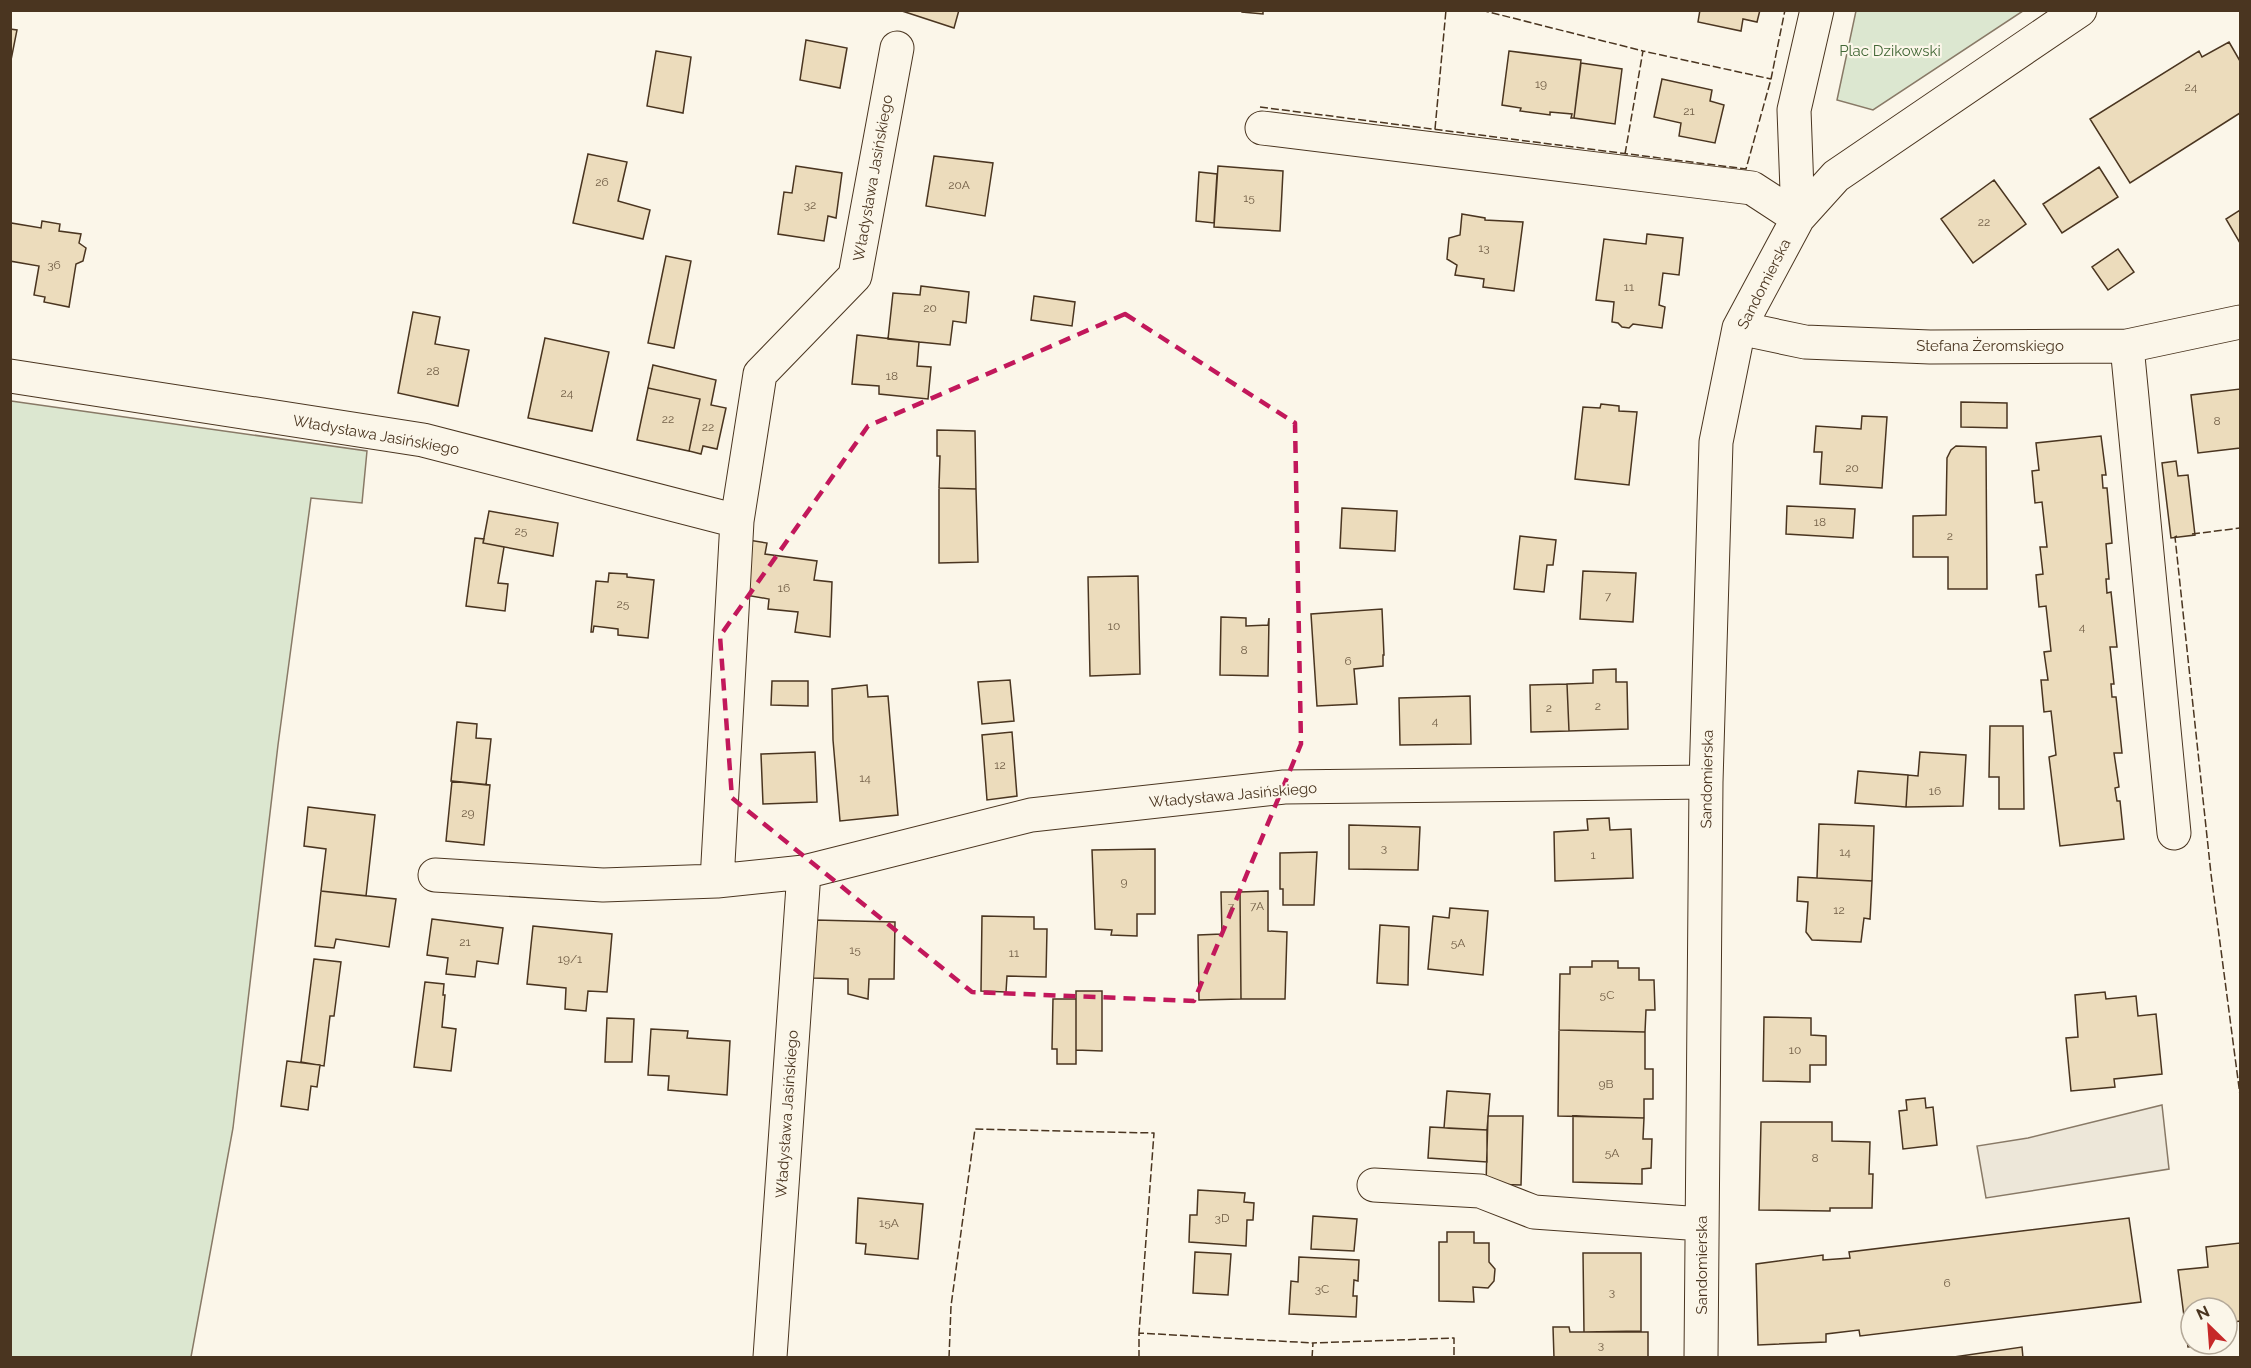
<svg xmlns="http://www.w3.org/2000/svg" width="2251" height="1368" viewBox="0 0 2251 1368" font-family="Raleway,sans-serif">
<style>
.green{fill:#dce7d0;stroke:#887966;stroke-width:1.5}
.parking{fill:#ede7d9;stroke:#887966;stroke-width:1.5}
.building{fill:#ecdcbc;stroke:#4a3520;stroke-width:1.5}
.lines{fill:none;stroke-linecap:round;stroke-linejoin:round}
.minor-casing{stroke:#4a3520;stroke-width:35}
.minor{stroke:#fbf6e9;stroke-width:33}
.fence{stroke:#4a3520;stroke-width:1.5;stroke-dasharray:8 3;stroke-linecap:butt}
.marked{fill:none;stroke:#c2185b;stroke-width:4.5;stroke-dasharray:12 8;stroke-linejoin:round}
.labels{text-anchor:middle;stroke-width:4.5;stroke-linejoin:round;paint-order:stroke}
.number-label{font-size:12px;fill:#725f47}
.park-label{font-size:15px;fill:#436837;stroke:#fbf6e9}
.street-label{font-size:15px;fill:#4a3520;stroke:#fbf6e9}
</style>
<rect width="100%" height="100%" fill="#fbf6e9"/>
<path class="green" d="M1856,11V10L2023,11L1873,110L1837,100Z
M11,401L367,451L362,503L311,498L278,745L233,1128L191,1357H11Z"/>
<path class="parking" d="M2162,1105L2169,1169L1986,1198L1977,1146L2028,1138Z"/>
<path class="building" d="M899,10H959L954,28Z
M1242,10H1263V14L1242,12Z
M1700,10H1760L1757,22L1743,19L1741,31L1698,22Z
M10,29L17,30L10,65Z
M806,40L847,48L840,88L800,80Z
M2229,42L2240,61V113L2130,183L2090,119L2199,51L2202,57Z
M656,51L691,57L683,113L647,106Z
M1509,51L1581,60L1574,118H1571L1572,114L1550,112V115L1520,111L1521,108L1502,105Z
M1581,63L1622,69L1615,124L1574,118Z
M1662,79L1712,90L1710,101L1724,105L1715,143L1679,136L1681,123L1654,117Z
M588,154L627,162L618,201L650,210L643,239L573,223Z
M934,156L993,163L985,216L926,206Z
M796,166L842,173L836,218L828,216L824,241L778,234L784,192L792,193Z
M1218,166L1283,171L1280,231L1214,227Z
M2099,167L2118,197L2062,233L2043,204Z
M1199,172L1217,174L1214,223L1196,221Z
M1994,180L2026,224L1973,263L1941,219Z
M2240,210V243L2226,219Z
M1462,214L1485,218V220L1523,222L1514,291L1483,287L1484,279L1455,275L1457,265L1447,259L1449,238L1460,235Z
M42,221L60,224L59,231L81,234L79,243L86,248L83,261L76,264L69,307L44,302L45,297L34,295L39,266L10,261L11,223L41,228Z
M1647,234L1683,238L1679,275L1663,273L1659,305L1665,307L1662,328L1633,324L1629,328L1622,327L1618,323L1612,322L1614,302L1596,300L1604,239L1646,244Z
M2118,249L2134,272L2108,290L2092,267Z
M666,256L691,261L674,348L648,343Z
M921,286L969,292L966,323L953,321L950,345L888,339L893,293L920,295Z
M1034,296L1075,302L1072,326L1031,320Z
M413,312L440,317L435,344L469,350L458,406L398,393Z
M857,335L919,342L917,366L931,367L928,399L879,394V386L852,384Z
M545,338L609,352L592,431L528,418Z
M653,365L716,380L711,405L726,408L717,449L703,446L701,454L689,451L700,399L648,388Z
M648,388L700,399L689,451L637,440Z
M2240,389V448L2198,453L2191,395Z
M1961,402L2007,403V428L1961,427Z
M1601,404L1619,406V411L1637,412L1629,485L1575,479L1583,407L1600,408Z
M1862,416L1887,417L1882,488L1820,484L1822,452H1814L1816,426L1861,429Z
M937,430L975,431L976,489L939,488L940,456H937Z
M2101,436L2106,475H2102L2103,488H2107L2112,543L2106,544L2109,579H2106L2107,593L2111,592L2117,647H2110L2114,684H2111L2112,697H2116L2122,753H2114L2119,787L2115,788L2117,801H2120L2124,839L2060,846L2049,757L2056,755L2051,711L2044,712L2041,680H2048L2044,652L2051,651L2046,606L2039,607L2036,575L2043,574L2040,547H2047L2042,502L2035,503L2032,471L2039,470L2036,443Z
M1956,446L1986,447L1987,589H1948V557H1913V516L1946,515L1947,458L1951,450Z
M2176,461L2178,476L2188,475L2195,535L2171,538L2162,463Z
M939,488L976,489L978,562L939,563Z
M1787,506L1855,509L1853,538L1786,534Z
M1342,508L1397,511L1395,551L1340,548Z
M489,511L558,523L553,556L483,543Z
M1520,536L1556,540L1553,565H1547L1544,592L1514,589Z
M475,538L484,539L483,543L504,547L498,583L508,584L505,611L466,606Z
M742,539L767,543L765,554L817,561L814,580L832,582L830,637L795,632L798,612L768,609L769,599L734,593Z
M1583,571L1636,573L1633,622L1580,619Z
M609,573L627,574V577L654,580L648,638L618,635V629L594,626L593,632H591L596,581L608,582Z
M1138,576L1140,674L1090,676L1088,577Z
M1382,609L1384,655H1383V666L1354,669L1357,704L1317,706L1311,614Z
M1221,617L1246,618V626L1268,625L1269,618L1268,676L1220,675Z
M1616,669V682H1627L1628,729L1569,731L1567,684L1593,683V670Z
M1010,680L1014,721L982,724L978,682Z
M772,681H808V706L771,705Z
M1567,684L1569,731L1531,732L1530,685Z
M867,685L868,697L888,696L898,815L840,821L833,740L832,689Z
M1470,696L1471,744L1400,745L1399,698Z
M457,722L477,724L476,738L491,739L486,785L451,781Z
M1990,726H2023L2024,809H1999V777H1989Z
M1012,732L1017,796L987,800L982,735Z
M815,752L817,802L763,804L761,754Z
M1920,752L1966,755L1963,806L1906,807L1908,775L1918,776Z
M1858,771L1908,775L1906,807L1855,803Z
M452,781L490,785L484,845L446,841Z
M308,807L375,815L366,896L321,891L326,849L304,846Z
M1609,818L1610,830L1631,829L1633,878L1555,881L1554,832L1588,830L1587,819Z
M1819,824L1874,826L1872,881L1817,878Z
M1349,825L1420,827L1418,870L1349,869Z
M1155,849V914H1137V936L1111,935L1112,930L1095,929L1092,850Z
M1317,852L1314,905H1283V889H1280V853Z
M1798,877L1872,881L1870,919L1864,918L1861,942L1812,940L1806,932L1808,902L1797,901Z
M321,891L396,899L389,947L336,939L334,948L315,946Z
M1268,891V931L1287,932L1285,999H1241L1240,892Z
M1221,892H1240L1241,999L1199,1000L1198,935L1222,934Z
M1450,908L1488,911L1483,975L1428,969L1433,916L1449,918Z
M982,916L1034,917V929H1047L1046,977L1007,976L1006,992L981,991Z
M432,919L503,928L498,964L477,961L475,977L446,974L448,958L427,955Z
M815,920L895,922L894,979H869L868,999L848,994V979L813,978Z
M1380,925L1409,927L1408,985L1377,983Z
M533,926L612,934L607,992L588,991L586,1011L565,1009L566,988L527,984Z
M314,959L341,962L334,1016H330L324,1066L301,1062Z
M1592,961H1618V968H1639V980H1654L1655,1010H1646L1645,1032L1559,1030L1560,974H1570V967H1592Z
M425,982L444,984L443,995H445L442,1027L456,1029L451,1071L414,1067Z
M1076,991H1102V1051L1076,1050Z
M2105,992L2106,999L2136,996L2138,1016L2156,1014L2162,1074L2114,1079L2115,1087L2071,1091L2066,1038L2078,1037L2075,995Z
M1053,999H1076V1064H1057V1049H1052Z
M1764,1017L1811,1018V1035L1826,1036V1065H1810V1082L1763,1081Z
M607,1018L634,1019L632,1062H605Z
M651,1029L688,1031L687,1038L730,1041L727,1095L668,1090L669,1076L648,1075Z
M1559,1030L1645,1032V1069H1653V1099H1644V1118L1558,1116Z
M287,1061L320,1065L317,1087L311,1086L308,1110L281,1106Z
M1447,1091L1490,1094L1487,1130L1444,1128Z
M1925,1098L1926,1108L1933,1107L1937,1145L1903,1149L1899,1111L1907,1110L1906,1100Z
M1488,1116H1523L1521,1185L1486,1184Z
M1573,1116L1644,1118L1643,1139H1652L1651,1168L1642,1169V1184L1573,1182Z
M1761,1122H1832V1141L1870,1142L1869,1174H1873L1872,1208H1830V1211L1759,1210Z
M1430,1127L1487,1130V1162L1428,1158Z
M1198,1190L1245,1193L1244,1202L1254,1203L1253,1220H1247L1246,1246L1189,1242L1190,1215H1197Z
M858,1198L923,1204L918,1259L865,1254L866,1244L856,1243Z
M1313,1216L1357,1219L1354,1251L1311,1249Z
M2129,1218L2141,1302L1860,1336L1859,1330L1826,1334V1342L1758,1345L1756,1264L1823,1255V1260L1850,1258L1849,1252Z
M1447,1232H1474V1243H1489V1262L1495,1269L1494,1281L1488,1288L1473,1287L1474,1302L1439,1301V1242H1447Z
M2240,1243V1321L2227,1323V1308H2191V1344H2215L2188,1347L2178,1270L2208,1267L2206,1247Z
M1195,1252L1231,1254L1228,1295L1193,1293Z
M1583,1253H1641V1331L1584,1332Z
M1299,1257L1359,1260L1358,1281L1354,1280L1353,1296H1357L1356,1317L1289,1314L1291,1281L1298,1282Z
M1553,1327H1569L1570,1332H1648V1358H1554Z
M2022,1347L2023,1358H1947Z"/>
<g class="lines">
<g class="minor-casing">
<path id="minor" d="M1262,128L1752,188L1798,218
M1798,218L1794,110L1817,10
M1739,328L1805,342L1930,347L2127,346L2240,322
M2127,346L2174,833
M10,376L423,440L737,521
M435,875L603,885L717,881L804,872L1031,815L1284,787L1706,782
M717,881L737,521L760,374L855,276L897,48
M1374,1185L1480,1191L1534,1212L1702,1224
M770,1357L804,872
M1701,1358L1706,782L1716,442L1739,328L1798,218L1836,176L2080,10"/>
</g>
<use href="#minor" class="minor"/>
<path class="fence" d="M1481,10L1643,51
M1260,107L1746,169L1771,79L1785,10
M1435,129L1446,10
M1625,154L1643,51L1771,79
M2192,534L2240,528
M2177,536L2175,537L2211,874L2240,1095
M949,1358L951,1306L975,1129L1154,1133L1139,1333
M1139,1358V1333L1313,1343
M1312,1358L1313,1343L1454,1338V1358"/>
</g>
<path class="marked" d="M1125,314L1295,423L1301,744L1194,1001L972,992L732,798L720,636L868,426Z"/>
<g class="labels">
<g class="number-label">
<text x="1541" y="88">19</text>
<text x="2191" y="91">24</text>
<text x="1689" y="115">21</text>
<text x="602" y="186">26</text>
<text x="959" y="189">20A</text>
<text x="1249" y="202">15</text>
<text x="810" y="209">32</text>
<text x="1984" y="226">22</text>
<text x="1484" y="252">13</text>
<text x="54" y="269">36</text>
<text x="1629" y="291">11</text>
<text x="930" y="312">20</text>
<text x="433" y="375">28</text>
<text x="892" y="380">18</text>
<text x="567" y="397">24</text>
<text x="668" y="423">22</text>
<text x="2217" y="425">8</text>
<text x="708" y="431">22</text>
<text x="1852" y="472">20</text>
<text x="1820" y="526">18</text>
<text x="521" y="535">25</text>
<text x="1950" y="540">2</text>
<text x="784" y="592">16</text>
<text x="1608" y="600">7</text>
<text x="623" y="608">25</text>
<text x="1114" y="630">10</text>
<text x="2082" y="631">4</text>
<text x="1244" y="654">8</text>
<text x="1348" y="665">6</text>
<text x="1598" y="710">2</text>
<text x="1549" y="712">2</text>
<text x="1435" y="725">4</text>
<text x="1000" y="769">12</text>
<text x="865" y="782">14</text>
<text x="1935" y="795">16</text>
<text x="468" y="817">29</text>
<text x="1384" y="852">3</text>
<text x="1845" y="856">14</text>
<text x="1593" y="859">1</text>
<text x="1124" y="886">9</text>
<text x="1257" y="910">7A</text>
<text x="1231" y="911">7</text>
<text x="1839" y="914">12</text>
<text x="465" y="946">21</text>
<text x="1458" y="947">5A</text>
<text x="855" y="954">15</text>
<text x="1014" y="957">11</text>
<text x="570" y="963">19/1</text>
<text x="1607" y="999">5C</text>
<text x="1795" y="1054">10</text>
<text x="1606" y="1088">9B</text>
<text x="1612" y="1157">5A</text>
<text x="1815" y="1162">8</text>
<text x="1222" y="1222">3D</text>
<text x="889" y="1227">15A</text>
<text x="1947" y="1287">6</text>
<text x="1322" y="1293">3C</text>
<text x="1612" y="1296">3</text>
<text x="1601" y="1349">3</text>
</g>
<g class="park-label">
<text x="1890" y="56">Plac Dzikowski</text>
</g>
<g class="street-label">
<text transform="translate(873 178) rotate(-80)" y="5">Władysława Jasińskiego</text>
<text transform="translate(1764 284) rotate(-63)" y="5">Sandomierska</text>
<text x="1990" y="351">Stefana Żeromskiego</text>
<text transform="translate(376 435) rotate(10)" y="5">Władysława Jasińskiego</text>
<text transform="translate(1707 779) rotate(-89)" y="5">Sandomierska</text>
<text transform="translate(1233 795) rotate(-5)" y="5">Władysława Jasińskiego</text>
<text transform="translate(787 1114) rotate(-86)" y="5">Władysława Jasińskiego</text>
<text transform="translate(1702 1265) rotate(-90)" y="5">Sandomierska</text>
</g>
</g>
<rect width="2251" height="1368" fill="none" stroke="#4a3520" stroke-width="24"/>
<g transform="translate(2209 1326) rotate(335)"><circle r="28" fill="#fbf6e9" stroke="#b4a999" stroke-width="1.5"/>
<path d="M0-4.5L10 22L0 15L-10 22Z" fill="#c62828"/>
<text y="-9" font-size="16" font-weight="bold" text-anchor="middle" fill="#4a3520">N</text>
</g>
</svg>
